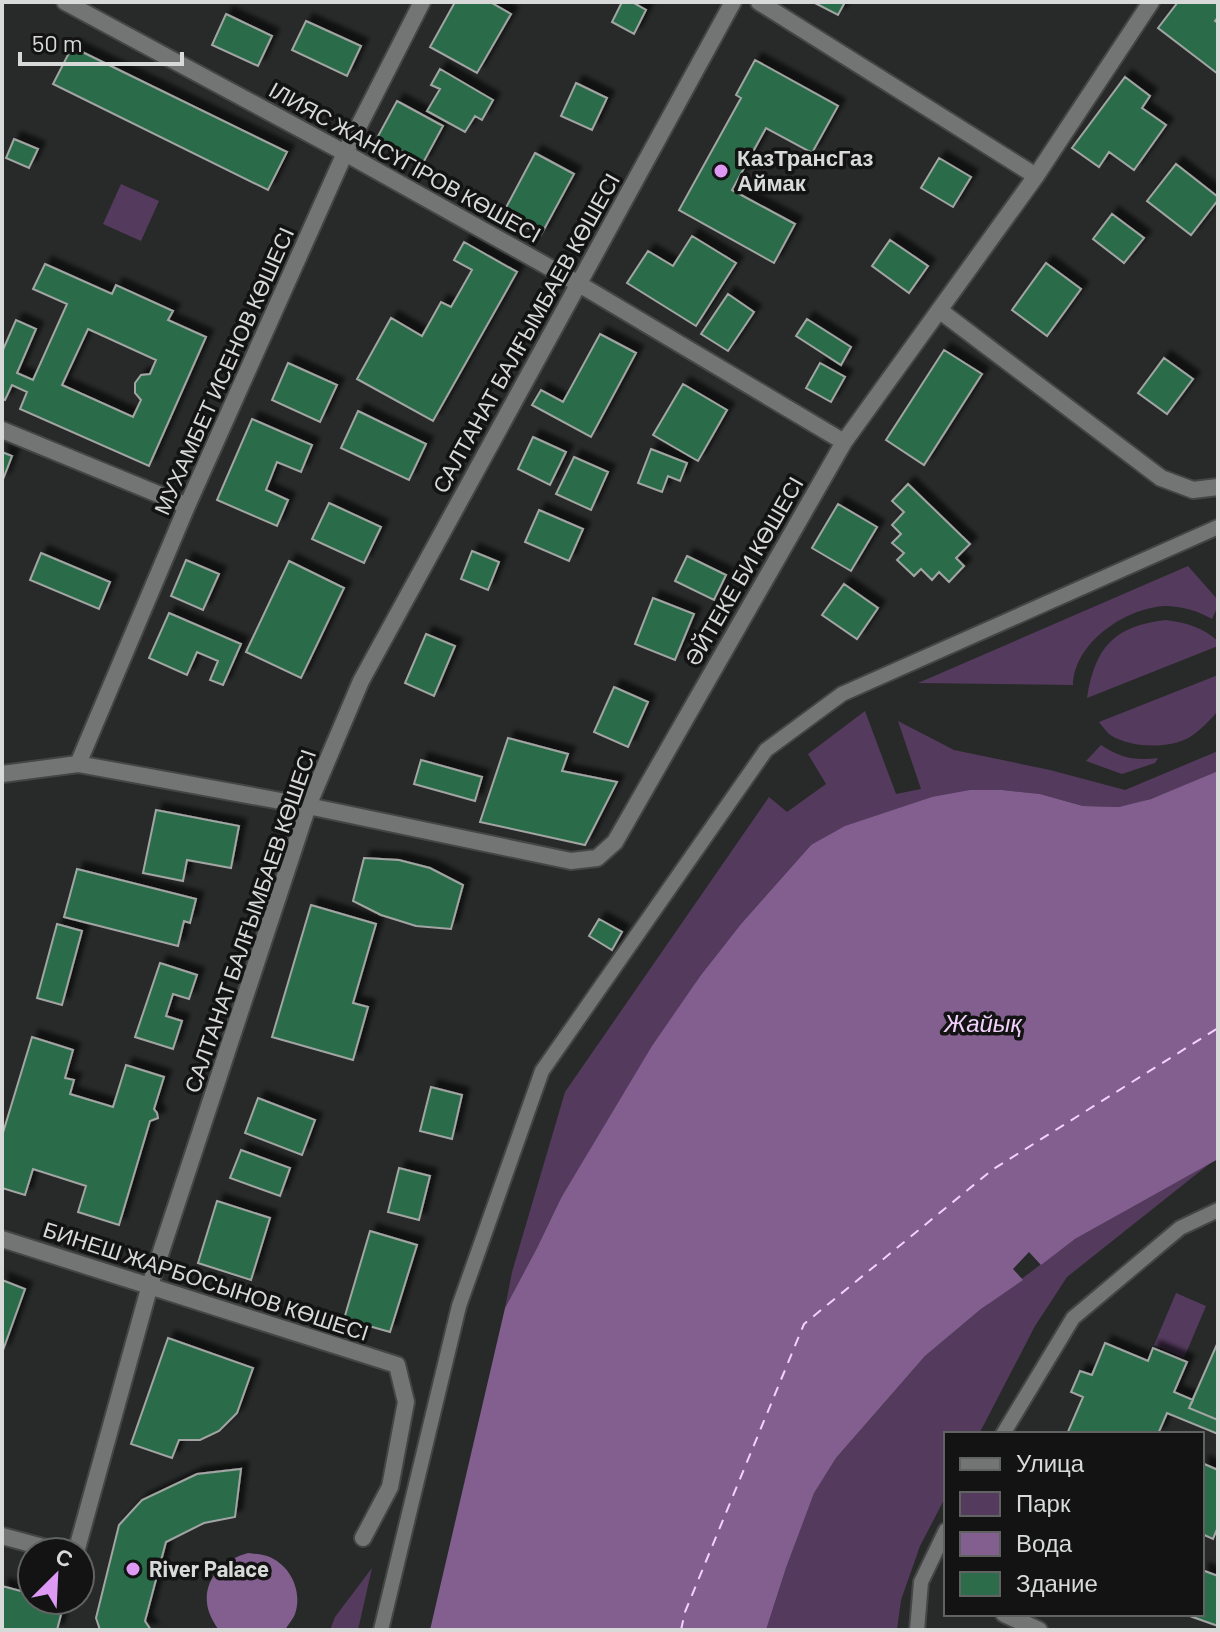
<svg xmlns="http://www.w3.org/2000/svg" width="1220" height="1632" viewBox="0 0 1220 1632" font-family="Barlow,sans-serif">
<style>
.green{fill:#543a5d}
.water{fill:#835f90}
.lines{fill:none;stroke-linecap:round;stroke-linejoin:round}
.ferry{stroke:#f2d1fd;stroke-width:2;stroke-dasharray:10 8;stroke-linecap:butt}
.building{fill:#2c6c4a;stroke:#a2a5a3;stroke-width:2;fill-rule:evenodd;filter:url(#shadow)}
.pedestrian-casing{stroke:#444645;stroke-width:18}
.minor-casing{stroke:#444645;stroke-width:20}
.pedestrian{stroke:#737574;stroke-width:14}
.minor{stroke:#737574;stroke-width:16}
.poi-dot{fill:#dd99f3;stroke:#121312;stroke-width:3}
.labels{text-anchor:middle;stroke-width:7;stroke-linejoin:round;paint-order:stroke}
.poi-label{font-size:22px;font-weight:bold;fill:#d8dad9;stroke:#121312;text-anchor:start}
.street-label{font-size:22px;fill:#d8dad9;stroke:#121312}
.water-label{font-size:24px;font-style:italic;fill:#f2d1fd;stroke:#121312}
</style>
<defs>
<filter id="shadow"><feDropShadow dx="7" dy="-7" stdDeviation="2" flood-color="#0009"/></filter>
</defs>
<rect width="100%" height="100%" fill="#282a29"/>
<path class="green" d="M121,184L159,201L141,241L103,224Z
M1188,566L1218,600V606L1212,619C1198,611 1181,606 1165,606C1125,608 1074,643 1073,685L918,683Z
M1166,620C1187,623 1202,627 1218,641V646L1087,698C1095,647 1114,626 1166,620Z
M1218,675V711C1210,720 1201,730 1190,737C1170,749 1132,748 1112,736C1107,733 1103,727 1099,722Z
M865,711L896,794L921,789L898,721L954,750L1050,770L1125,790L1218,751V771L1159,796L1132,805L1119,807L1083,806L1040,794L1002,790H970L811,845L741,924L701,975L561,1198L537,1248L505,1308L512,1272L565,1092L769,797L787,812L826,784L808,754Z
M1101,745C1121,758 1134,761 1158,758L1155,763L1122,774L1086,761Z
M1213,1161L1067,1277L1035,1326L979,1434H946V1496L920,1546L901,1600L897,1630H766L786,1568L814,1492L836,1458L925,1356L981,1309L1075,1239Z
M1176,1293L1206,1306L1184,1358L1154,1345Z
M372,1568L358,1630H330L335,1617Z"/>
<path class="water" d="M1218,771V1159L1075,1239L1041,1265L1029,1252L1013,1269L1023,1280L981,1309L925,1356L836,1458L814,1493L786,1568L766,1630H430L505,1308L537,1248L561,1198L652,1046L701,975L741,924L811,845L845,826L932,797L970,790H1002L1040,794L1083,806L1119,807L1151,799Z
M248,1553C254,1554 262,1554 267,1556C290,1564 303,1591 295,1614C293,1619 288,1625 285,1630H219C193,1597 211,1563 248,1553Z"/>
<g class="lines">
<path class="ferry" d="M681,1630L685,1612L804,1324L992,1170L1218,1028"/>
</g>
<path class="building" d="M455,2H490L511,14L477,73L430,47Z
M622,2H632L646,10L634,34L612,22Z
M813,2H845L838,15Z
M1178,2H1218V17L1215,21L1218,23V74L1158,28Z
M226,14L272,36L258,66L212,45Z
M306,21L361,46L347,76L292,50Z
M72,47L287,152L268,190L53,84Z
M755,60L838,106L812,153L766,128L732,190L795,224L774,263L679,210L741,98L736,95Z
M440,69L493,100L482,120L475,116L465,132L427,111L440,89L431,85Z
M1125,77L1150,96L1142,108L1166,125L1134,170L1109,152L1099,167L1072,148Z
M576,83L607,98L592,130L561,116Z
M397,101L443,126L423,163L377,138Z
M14,139L38,149L29,168L6,158Z
M535,153L574,174L541,235L502,215Z
M939,158L971,177L953,207L921,188Z
M1176,164L1218,197V200L1191,235L1147,201Z
M1112,214L1144,238L1124,263L1093,239Z
M692,236L736,263L696,326L627,283L648,251L673,266Z
M890,240L928,266L909,293L872,266Z
M464,242L517,272L433,421L357,379L391,318L422,336L441,302L451,307L472,270L454,260Z
M1046,263L1081,289L1047,336L1012,310Z
M45,264L112,294L116,285L173,311L168,320L206,337L149,466L20,409L27,392L12,385L5,400L2,399V352L16,320L36,329L17,373L33,380L67,304L33,289ZM88,329L156,360L150,374L141,375L135,383V393L141,400L133,417L62,385Z
M728,294L754,312L728,351L701,334Z
M807,319L851,347L841,365L796,336Z
M600,334L636,353L591,437L532,405L541,390L563,402Z
M944,350L982,374L924,465L886,440Z
M1164,358L1193,379L1167,414L1138,393Z
M288,363L337,385L320,422L272,400Z
M820,363L845,377L831,402L806,388Z
M683,384L727,410L698,461L653,435Z
M358,411L426,444L409,480L341,448Z
M252,419L312,445L301,472L277,462L266,490L288,500L277,526L217,500Z
M533,437L566,452L550,485L518,469Z
M651,449L687,463L680,481L668,476L662,492L638,483Z
M2,452L12,456L2,482Z
M574,457L608,472L591,510L556,494Z
M908,484L970,544L956,558L964,566L949,582L939,572L932,580L921,569L914,576L897,560L904,553L892,543L901,534L892,525L904,512L892,501Z
M329,503L381,527L364,563L312,539Z
M838,504L877,527L851,571L812,548Z
M539,510L583,529L569,561L525,542Z
M472,551L499,562L488,590L461,579Z
M41,553L110,582L99,609L30,580Z
M687,556L726,575L714,600L675,581Z
M186,560L219,574L203,610L171,596Z
M289,561L344,588L301,678L246,652Z
M844,584L878,608L857,639L822,615Z
M653,598L694,614L675,660L635,644Z
M169,613L241,644L223,685L210,680L218,661L197,652L187,675L149,658Z
M426,634L455,646L434,696L405,683Z
M614,687L648,702L628,747L594,732Z
M508,738L568,754L562,771L617,782L585,845L480,822Z
M421,760L482,777L475,801L414,784Z
M156,810L239,826L231,868L187,860L183,881L143,873Z
M364,858L399,860L430,868L463,885L451,929L416,926L381,915L353,901Z
M77,869L196,899L190,923L184,921L178,946L64,917Z
M311,905L376,924L353,1003L368,1007L353,1060L272,1037Z
M599,919L622,932L612,950L589,936Z
M57,924L82,931L62,1005L37,998Z
M160,963L197,975L189,999L173,994L166,1016L182,1021L173,1049L135,1037Z
M32,1037L73,1050L65,1078L74,1080L70,1094L113,1107L126,1065L164,1077L154,1109L157,1113L158,1118L150,1121L119,1225L78,1212L86,1186L33,1169L25,1195L2,1188V1136Z
M431,1087L462,1095L452,1139L420,1131Z
M258,1098L315,1120L302,1155L245,1133Z
M241,1150L290,1168L280,1196L230,1178Z
M399,1168L430,1176L419,1220L388,1212Z
M217,1201L270,1218L251,1280L198,1263Z
M370,1231L417,1245L390,1332L344,1319Z
M2,1280L25,1289L2,1353Z
M168,1338L253,1368L237,1413L219,1431L200,1440H179L172,1458L131,1444Z
M1218,1342V1420L1189,1408Z
M1105,1343L1148,1361L1153,1348L1187,1362L1174,1392L1193,1400L1189,1408L1218,1420V1434L1167,1413L1158,1434H1067L1083,1397L1071,1392L1080,1371L1092,1375Z
M1202,1463L1218,1470V1527L1213,1539L1202,1534Z
M241,1469L235,1517L204,1523L166,1542L145,1621L151,1630H100L96,1618L119,1525L142,1500L197,1474Z
M1202,1570L1218,1576V1626L1184,1614H1202Z
M2,1586L32,1594V1600H52L64,1603L57,1630L2,1629Z"/>
<g class="lines">
<g class="pedestrian-casing">
<path id="pedestrian" d="M1003,1434L1073,1318L1180,1228L1218,1210
M381,1630L459,1306L542,1071L766,750L842,694L1218,527
M917,1630L921,1582L946,1530"/>
</g>
<g class="minor-casing">
<path id="minor" d="M65,2L345,153L579,284L844,442
M759,2L1036,176
M939,310L1161,478L1193,490L1218,487
M2,430L187,506
M78,764L187,506L345,153L422,2
M2,774L78,764L308,806L571,861L597,858L615,842L844,442L1036,176L1151,2
M2,1239L397,1365L406,1402L390,1487L363,1538
M2,1536L61,1552
M76,1552L150,1285L308,806L361,681L733,2
M1004,1614L1039,1630"/>
</g>
<use href="#pedestrian" class="pedestrian"/>
<use href="#minor" class="minor"/>
</g>
<g class="poi-dot">
<circle cx="721" cy="171" r="8"/>
<circle cx="133" cy="1569" r="8"/>
</g>
<g class="labels">
<g class="poi-label">
<text x="737" y="166">КазТрансГаз<tspan x="737" dy="25">Аймак</tspan></text>
<text x="149" y="1577">River Palace</text>
</g>
<g class="street-label">
<text transform="translate(405 162) rotate(29)" y="8">ІЛИЯС ЖАНСҮГІРОВ КӨШЕСІ</text>
<text transform="translate(526 333) rotate(-61)" y="8">САЛТАНАТ БАЛҒЫМБАЕВ КӨШЕСІ</text>
<text transform="translate(224 371) rotate(-66)" y="8">МУХАМБЕТ ИСЕНОВ КӨШЕСІ</text>
<text transform="translate(744 571) rotate(-60)" y="8">ӘЙТЕКЕ БИ КӨШЕСІ</text>
<text transform="translate(250 921) rotate(-71)" y="8">САЛТАНАТ БАЛҒЫМБАЕВ КӨШЕСІ</text>
<text transform="translate(206 1281) rotate(18)" y="8">БИНЕШ ЖАРБОСЫНОВ КӨШЕСІ</text>
</g>
<g class="water-label">
<text x="983" y="1032">Жайық</text>
</g>
</g>
<rect width="1220" height="1632" fill="none" stroke="#d8dad9" stroke-width="8"/>
<rect x="944" y="1432" width="260" height="184" fill="#121312" stroke="#616362" stroke-width="2"/>
<rect x="960" y="1458" width="40" height="12" fill="#737574" stroke="#616362" stroke-width="2"/>
<text x="1016" y="1472" font-size="24" fill="#d8dad9">Улица</text>
<rect x="960" y="1492" width="40" height="24" fill="#543a5d" stroke="#616362" stroke-width="2"/>
<text x="1016" y="1512" font-size="24" fill="#d8dad9">Парк</text>
<rect x="960" y="1532" width="40" height="24" fill="#835f90" stroke="#616362" stroke-width="2"/>
<text x="1016" y="1552" font-size="24" fill="#d8dad9">Вода</text>
<rect x="960" y="1572" width="40" height="24" fill="#2c6c4a" stroke="#616362" stroke-width="2"/>
<text x="1016" y="1592" font-size="24" fill="#d8dad9">Здание</text>
<g transform="translate(56 1576) rotate(24)"><circle r="38" fill="#121312" stroke="#616362" stroke-width="2"/>
<path d="M0-6L14 30L0 20L-14 30Z" fill="#dd99f3"/>
<text y="-12" font-size="22" font-weight="bold" text-anchor="middle" fill="#d8dad9">С</text>
</g>
<path d="M20 52v12h162v-12" fill="none" stroke="#d8dad9" stroke-width="4"/>
<text x="32" y="52" font-size="24" fill="#d8dad9" stroke="#121312" stroke-width="6" paint-order="stroke">50 m</text>
</svg>
